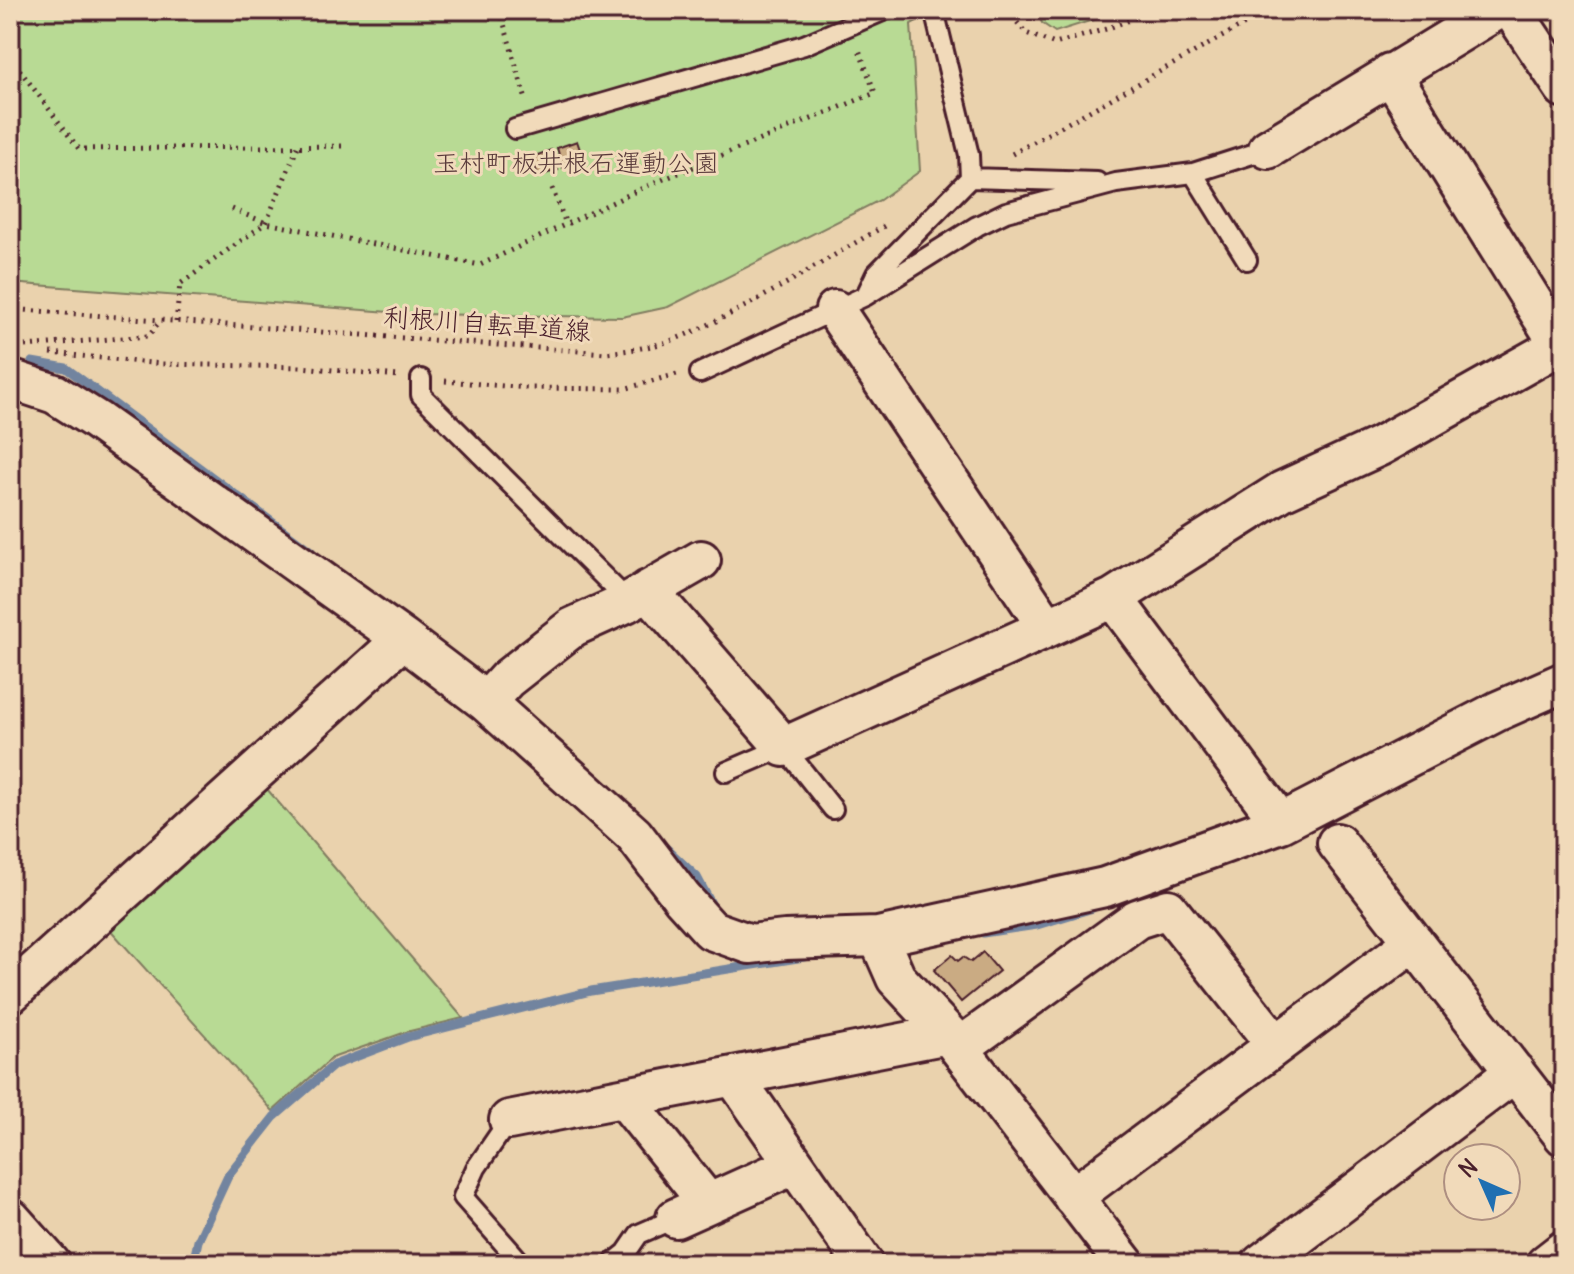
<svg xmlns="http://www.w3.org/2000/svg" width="1574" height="1274" viewBox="0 0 1574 1274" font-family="Delius,'Klee One',sans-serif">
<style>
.green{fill:#b8da94;stroke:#817c60;stroke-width:2}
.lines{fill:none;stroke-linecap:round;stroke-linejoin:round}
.stream{stroke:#72849f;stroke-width:9}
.building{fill:#caab83;stroke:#4a1f2b;stroke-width:2}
.service-casing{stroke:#4a1f2b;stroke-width:24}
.minor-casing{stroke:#4a1f2b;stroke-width:44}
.path{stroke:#4a1f2b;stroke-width:5;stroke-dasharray:2 6;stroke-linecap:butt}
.service{stroke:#f1daba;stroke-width:18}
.minor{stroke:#f1daba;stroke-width:38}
.labels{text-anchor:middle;stroke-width:6;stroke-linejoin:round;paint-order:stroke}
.park-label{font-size:26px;fill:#5a3b3b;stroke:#f1daba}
.street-label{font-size:26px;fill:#4a1f2b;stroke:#f1daba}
</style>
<rect width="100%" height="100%" fill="#ead2ad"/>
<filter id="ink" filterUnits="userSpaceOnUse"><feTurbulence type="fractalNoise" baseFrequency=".0125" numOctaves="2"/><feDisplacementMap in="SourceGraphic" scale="16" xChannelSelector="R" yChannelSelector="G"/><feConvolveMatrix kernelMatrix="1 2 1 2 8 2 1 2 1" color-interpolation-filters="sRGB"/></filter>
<g filter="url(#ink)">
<path class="green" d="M10,10H938L911,24L920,171L880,200L668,307L622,317L416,314L10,283Z
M1036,10H1125L1055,32L1042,23Z
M261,782L463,1018L406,1032L332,1058L273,1111L106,925Z"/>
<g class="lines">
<path class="stream" d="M32,362L66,368L311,551
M664,846L697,877L714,909
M983,933L1037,925L1093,908
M193,1264L198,1241L229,1174L274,1117L334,1065L408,1037L591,991L804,957"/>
</g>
<path class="building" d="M577,141L584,161L563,168L557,148Z
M551,150L558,170L538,176L532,157Z
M983,952L999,971L961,1002L934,970L952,955L958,961L963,957L971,962Z"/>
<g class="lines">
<g class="service-casing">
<path id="service" d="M934,10L969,155L970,178L1097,182
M515,129L804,45L885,10
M1193,173L1247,260
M866,295L876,274L970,178
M700,373L865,296L977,226L1006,212L1116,183L1193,173L1268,149
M421,379V395L617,590L626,603
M726,772L784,747L833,809
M509,1120L476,1168L463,1197L522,1264
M612,1264L626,1253L639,1234L676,1218"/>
</g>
<g class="minor-casing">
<path id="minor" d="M1512,10L1564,88
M1390,73L1564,352
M1268,149L1497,10
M835,310L1047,627
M10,379L55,394L96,420L403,639L486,702L634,835L682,898L711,930L750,944L785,940L878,937L1105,887L1281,823L1498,711L1564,682
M648,590L784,747L1113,598L1281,823
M1113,598L1282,491L1380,446L1560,345
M486,702L507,679L573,627L626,603L701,560
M1337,843L1564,1136
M878,937L896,978L948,1034L1125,1264
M10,994L403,639
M959,1048L1137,919L1168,909L1276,1045
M734,1077L864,1264
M624,1098L708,1203
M509,1120L948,1034
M1073,1197L1414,942
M10,1218L51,1264
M676,1218L794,1165
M1261,1264L1515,1072
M1546,1264L1564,1250"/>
</g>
<path class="path" d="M500,10L526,100
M1007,10L1026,33L1055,44L1106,29L1155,10
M10,57L79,149L346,146
M1012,154L1270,10
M552,188L566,224
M232,209L266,223L480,265L647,186L875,93L858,47
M10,309L606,353C631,350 655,347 678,338C748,310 822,261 888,224
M176,322L180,284L266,223L298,146
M25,346L148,336L160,321
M51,353L161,364L300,367L400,376
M445,381L528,388L624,389L677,374"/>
<use href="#service" class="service"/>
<use href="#minor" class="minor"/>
</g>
</g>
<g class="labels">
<g class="park-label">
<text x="576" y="172">玉村町板井根石運動公園</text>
</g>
<g class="street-label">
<text transform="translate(487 324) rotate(4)" y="9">利根川自転車道線</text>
</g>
</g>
<rect width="1574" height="1274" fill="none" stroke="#f1daba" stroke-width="40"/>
<rect x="20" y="20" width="1534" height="1234" fill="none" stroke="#4a1f2b" stroke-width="3" filter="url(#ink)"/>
<g transform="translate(1482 1182) rotate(315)"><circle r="38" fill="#f1daba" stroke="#ae8f81" stroke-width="2"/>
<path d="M0-6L14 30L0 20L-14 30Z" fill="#1f6fb2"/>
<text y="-12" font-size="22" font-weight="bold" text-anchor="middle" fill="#4a1f2b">N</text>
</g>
</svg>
